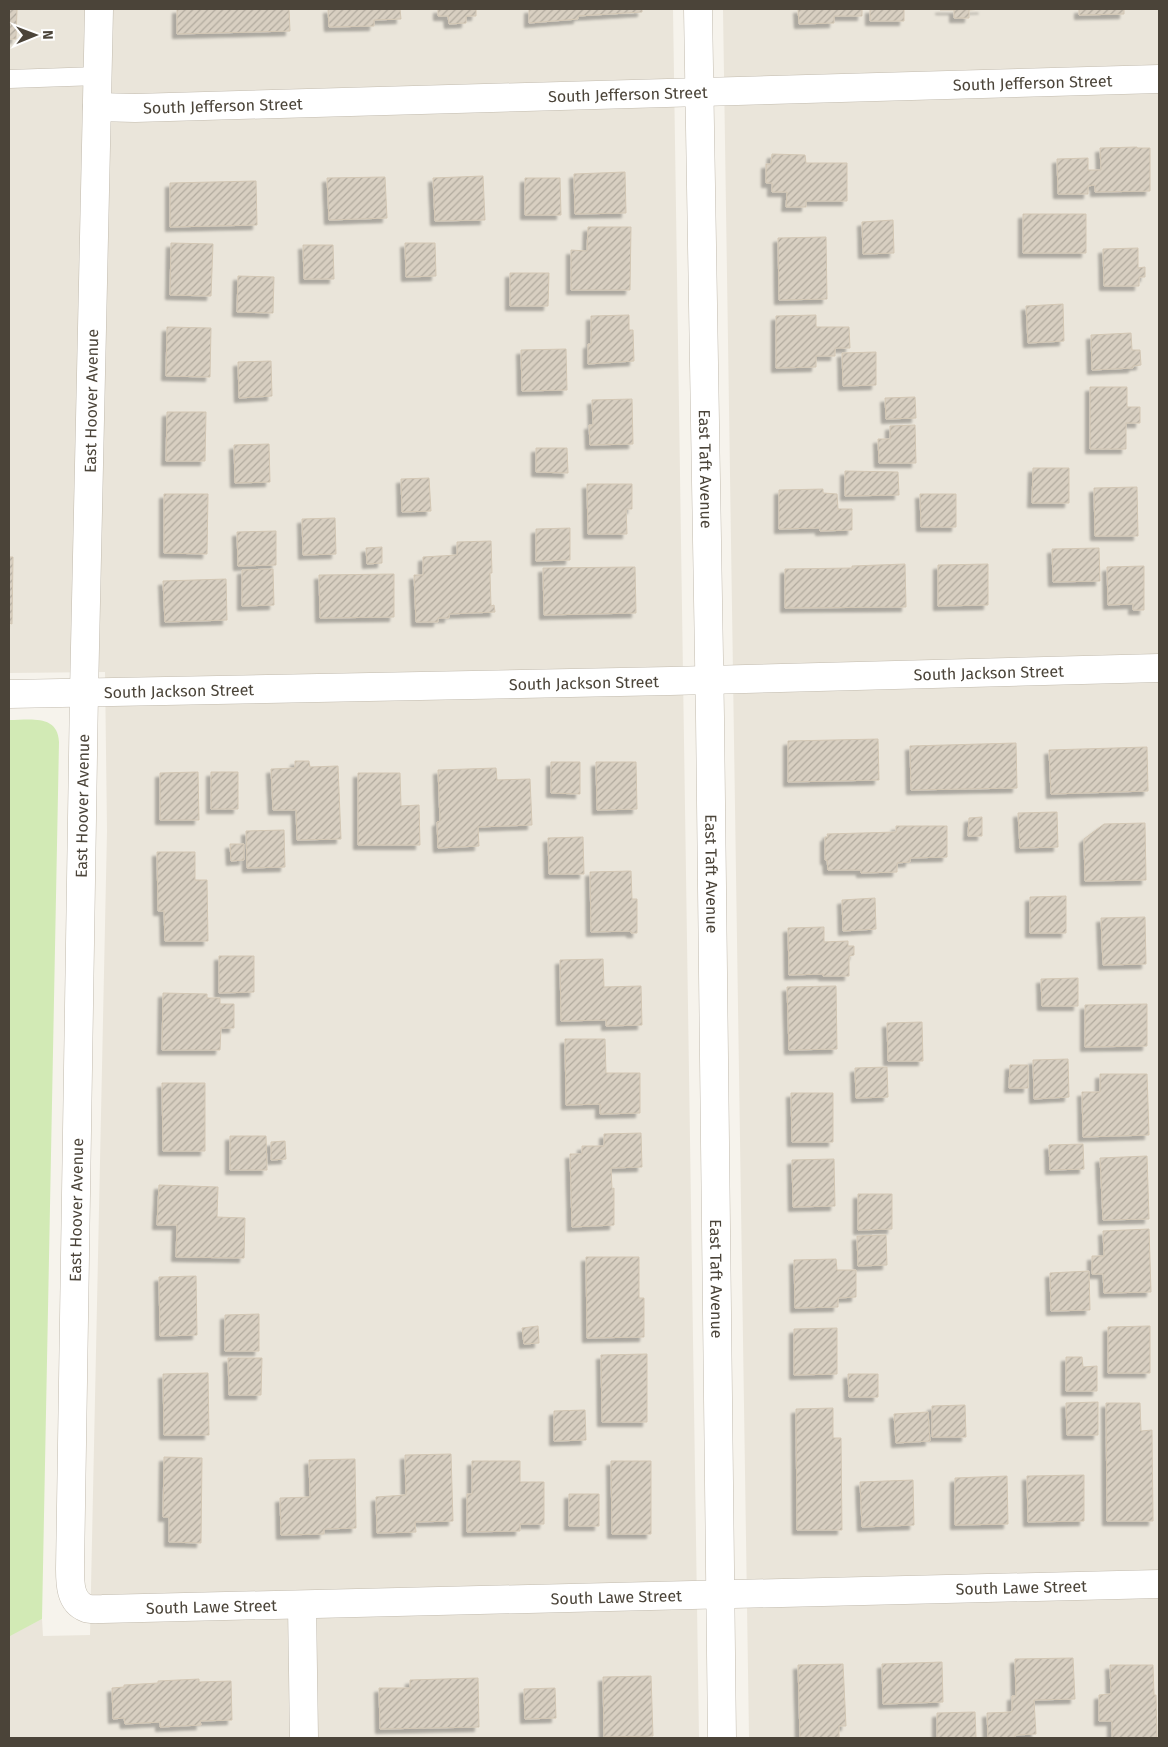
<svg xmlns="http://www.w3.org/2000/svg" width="1168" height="1747" viewBox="0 0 1168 1747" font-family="'Fira Sans',sans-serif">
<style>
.residential{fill:#eae5da}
.park{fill:#d2eab5}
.building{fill:url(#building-hatch);stroke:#d3c7b4;filter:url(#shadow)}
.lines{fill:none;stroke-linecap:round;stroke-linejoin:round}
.service-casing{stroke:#c2bbae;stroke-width:19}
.minor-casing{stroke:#c2bbae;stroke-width:29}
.tertiary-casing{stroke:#c2bbae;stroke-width:29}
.service{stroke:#fff;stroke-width:18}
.minor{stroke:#fff;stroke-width:28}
.tertiary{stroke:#fff;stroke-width:28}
.labels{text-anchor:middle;stroke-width:4.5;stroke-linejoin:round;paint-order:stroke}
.street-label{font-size:16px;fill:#4b4439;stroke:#fff}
</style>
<defs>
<pattern id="building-hatch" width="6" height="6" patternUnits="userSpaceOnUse" patternTransform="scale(1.25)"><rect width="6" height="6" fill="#d8cfc1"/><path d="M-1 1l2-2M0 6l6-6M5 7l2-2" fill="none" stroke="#b1aa9e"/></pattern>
<filter id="shadow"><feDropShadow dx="-4.5" dy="4.5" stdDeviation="1" flood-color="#0004"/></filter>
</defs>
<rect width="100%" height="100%" fill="#f6f3ec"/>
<path class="residential" d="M9,9H673L699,1738H10V1635L42,1619L43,1636L90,1635L107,831L105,672L9,673Z
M723,9H1159V1738H749Z"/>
<path class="park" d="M9,720C30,720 58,714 59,742L42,1619L10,1636V1738H9Z"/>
<path class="building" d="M9,9H17L16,39H9Z
M177,9H289L290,31L177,34Z
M328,9H400L401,19L374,20V26L329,27Z
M438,9H476V16H466V23L449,24L448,16H438Z
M529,9H642V12L578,16V19L529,23Z
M798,9H862V16H834V23L799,24Z
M870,9H904V21H870Z
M940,9H983L969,10V18H954V10H940Z
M1079,9H1124V14L1079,15Z
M1137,147V148H1150V191L1095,192V185L1088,186V194H1058L1057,159L1088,158V170H1101L1100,148Z
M772,154L805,155L806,163H847V201H806V207H786L787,192H772V183H766V164H771Z
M625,172L626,213L575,214L574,174Z
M483,176L485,220L435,221L433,178Z
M385,177L387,218L329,220L327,178Z
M525,178H560L561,215H525Z
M256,181L257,225L170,227V183Z
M1023,214H1086V253H1023Z
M893,220L894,253L863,254L862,222Z
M588,227H631L630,290H571V250L587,251Z
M826,237L827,299L779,300L778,238Z
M171,243L213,244L211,296L170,295Z
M405,243H435L436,276L406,277Z
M303,245H333L334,279H304Z
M1138,248V268L1145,267V277H1139V286H1104L1103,249Z
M510,273H549L548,306H510Z
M238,276L274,277L273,313L237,312Z
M1063,304L1064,341L1028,343L1026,306Z
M629,315V330H633L634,361L588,364V344H591V316Z
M816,315V327H849L850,348H835V356H816V367L776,368V316Z
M167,327L211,328L210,377L166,376Z
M1131,333L1132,350H1140L1141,365L1133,366V368L1092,370L1091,335Z
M566,349L567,390L522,391L521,350Z
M876,352V385L843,386L842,353Z
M271,361L272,396L239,398L238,362Z
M1090,387H1127V407H1140V423H1126V449H1090Z
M915,397L916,418L886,419L885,398Z
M632,399L633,444L590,445L589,425H593L592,400Z
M167,412H206L205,461H166Z
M915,425L916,463H879L878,439H890V426Z
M269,444L270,482L235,483L234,445Z
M536,448H567L568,473L536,472Z
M1033,468H1069V503H1032Z
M845,471L898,472L899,495L845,496Z
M429,478L431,511L402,512L401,479Z
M587,484H632V509H626L627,534H588Z
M1137,487L1138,536H1095L1094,488Z
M823,489V493L837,494L838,509H852V530L820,531V528L779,529V490Z
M164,494H208L207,554L164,553Z
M920,494H956V527H921Z
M335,518L336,554L303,555L302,519Z
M570,528V560L536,561V529Z
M276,531V565L238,566L237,532Z
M491,541L492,573H490L491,606L494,605L495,612L449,614V618H438V622H416L414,575H423V557L457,555V542Z
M382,547V563L367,564L366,548Z
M1099,548L1100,581L1053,582L1052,549Z
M9,557H13L12,624L9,623Z
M905,564L906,607L785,608V569L852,568V566Z
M988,564V605L938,606V565Z
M1144,566V610H1133V604L1108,605L1107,567Z
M635,567L636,613L544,615L543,568Z
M273,569L274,605L242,606V570Z
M394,574V617L320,618L319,575Z
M226,579L227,620L165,622L163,581Z
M878,739L879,780L788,782V741Z
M1016,743L1017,788L911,790L910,746Z
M1147,747L1148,791L1051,794L1049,750Z
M295,761H309L310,767L338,766L341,839L297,840L296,810H273L271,769L295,768Z
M551,762H580V794L551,793Z
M596,762H636L637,809L597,810Z
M496,768L497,780L530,779L532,825L478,827L479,846L438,848L437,822L440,821L438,770Z
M198,772L199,820H160V773Z
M211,772H238V809H211Z
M358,773H400L401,806L419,805L420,845H358Z
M1057,812L1058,847L1020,848L1018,813Z
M982,817V836H968L969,818Z
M1145,823L1146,880L1085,881L1084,839L1104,824Z
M896,826H947V857L910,858V862L897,863V872L861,873V870H828L827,860H825V837H828L827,834L896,832Z
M284,830L285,867L247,868L246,831Z
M583,837L584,874H549L548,838Z
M230,844H244V860L231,861Z
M157,852H195V880H207L208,941H165L164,911H158Z
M631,871L632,899H637V933H631V931L591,932L590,872Z
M1066,896V933H1030V897Z
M875,898L876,929L843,931L842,900Z
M1145,917L1146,964L1103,965L1101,918Z
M824,927V942L848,941V946H854V955L849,956V976H823V974L789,975L788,928Z
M219,956H254V992L219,993Z
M603,959L604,987L641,986L642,1025L606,1026V1020L561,1021L560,960Z
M1078,978V1006H1042L1041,979Z
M836,986L837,1049L789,1050L787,987Z
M163,993L207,994V998H220V1004H234V1028H221L220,1050H162Z
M1147,1004V1046L1085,1047V1005Z
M922,1022L923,1061H888L887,1023Z
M565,1039H605L606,1073H640V1113L600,1114V1104L566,1105Z
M1068,1059L1069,1097L1034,1099L1033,1060Z
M1010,1065H1028V1088H1009Z
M887,1067L888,1097L856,1098L855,1068Z
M1100,1074H1147L1149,1135L1083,1137L1082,1092H1100Z
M162,1083H205V1151H163Z
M791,1093H833V1142H792Z
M641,1133L642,1167L611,1168L612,1189L614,1188V1225L572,1227L570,1154H582V1146H604V1134Z
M230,1136H266L267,1170H230Z
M285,1141L286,1159L271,1160V1142Z
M1083,1144L1084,1169L1050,1170L1049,1145Z
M1147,1156L1149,1219L1103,1220L1100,1158Z
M834,1159L835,1206L793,1207L792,1160Z
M159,1185L218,1187L217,1217L245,1218L244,1258L176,1257L177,1225H157Z
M858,1194H892V1229L858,1230Z
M1149,1229L1151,1292L1104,1293L1103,1274H1092V1256H1104L1103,1231Z
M886,1235L887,1265L858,1266L857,1236Z
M586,1257H639V1298H644V1337L587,1338Z
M836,1259L837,1270H856V1297L838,1298V1307L795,1308L794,1260Z
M1089,1271L1090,1310L1051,1311L1050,1273Z
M196,1276L197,1335L160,1336L159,1277Z
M259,1314V1351H225V1315Z
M538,1326L539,1343L524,1344L522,1328Z
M1150,1326V1373H1108V1327Z
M837,1328V1374L794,1375V1329Z
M647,1354V1422H602L601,1355Z
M1066,1357H1082L1083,1367L1097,1366V1391H1066Z
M228,1358H262L261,1395H229Z
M208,1373L209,1435H164L163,1374Z
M848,1374H878V1397H849Z
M1098,1402V1435H1067L1066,1403Z
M1106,1403H1140L1141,1431L1152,1430L1153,1521H1107Z
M965,1405L966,1437H932V1406Z
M833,1408V1438H841L842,1530H797L796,1409Z
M585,1410L586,1440L554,1441V1411Z
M928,1412L930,1441L896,1443L894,1414Z
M451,1454L453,1521L415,1522L416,1532L377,1533L376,1497L406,1495L405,1455Z
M164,1457L202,1458L201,1543L169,1542V1517H163Z
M355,1459L356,1528L324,1529V1534L281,1535L280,1498L310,1497L309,1460Z
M472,1461H520V1482H544V1524H520V1531L467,1532V1494H472Z
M611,1461H651V1534H612Z
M1084,1475V1521L1028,1522L1027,1476Z
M1007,1476L1008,1524L955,1525V1478Z
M913,1480L914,1525L862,1527L860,1482Z
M569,1494H599V1526H569Z
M1073,1658L1075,1699L1034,1700L1036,1734L1015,1735V1738H988L987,1713L1012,1712V1696H1016L1015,1659Z
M942,1662L943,1702L883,1704L882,1664Z
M843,1664L846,1726H839V1738H800L798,1665Z
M1110,1665H1153L1154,1695H1156L1157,1738H1112V1721H1099V1695L1111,1694Z
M651,1676L653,1736L604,1737L603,1677Z
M478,1678L479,1727L380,1729L379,1688H410V1680Z
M199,1679V1682L231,1681L232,1720L200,1721L201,1725L160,1727V1722L125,1724L124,1718L113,1719L112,1688L124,1687V1685L158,1683V1681Z
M555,1688L556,1718L525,1719L524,1689Z
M975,1712L976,1738H937V1713Z"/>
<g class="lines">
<g class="service-casing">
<path id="service" d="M9,79L98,76"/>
</g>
<g class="minor-casing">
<g id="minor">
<path id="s1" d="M99,9L84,693L70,1569C70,1583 70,1602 86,1608C90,1610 97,1609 102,1609L1159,1584"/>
<path id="s2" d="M97,107L135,108L1159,79"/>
<path id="s3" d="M9,694L670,681L1159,668"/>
<path d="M302,1605L304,1738"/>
</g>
</g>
<g class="tertiary-casing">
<g id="tertiary">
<path id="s4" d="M698,9L710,717L722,1738"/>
</g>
</g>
<use href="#service" class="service"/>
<use href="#minor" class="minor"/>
<use href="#tertiary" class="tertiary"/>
</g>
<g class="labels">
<g class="street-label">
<text dy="6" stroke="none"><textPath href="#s2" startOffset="936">South Jefferson Street</textPath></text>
<text dy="6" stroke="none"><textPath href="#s2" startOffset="531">South Jefferson Street</textPath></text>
<text dy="6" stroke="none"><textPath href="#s2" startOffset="126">South Jefferson Street</textPath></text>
<text transform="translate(91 401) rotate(-89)" y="6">East Hoover Avenue</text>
<text dy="6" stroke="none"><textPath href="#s4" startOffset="460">East Taft Avenue</textPath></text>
<text dy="6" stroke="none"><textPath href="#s3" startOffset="980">South Jackson Street</textPath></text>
<text dy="6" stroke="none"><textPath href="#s3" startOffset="575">South Jackson Street</textPath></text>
<text dy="6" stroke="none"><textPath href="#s3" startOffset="170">South Jackson Street</textPath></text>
<text transform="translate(82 806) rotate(-89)" y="6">East Hoover Avenue</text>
<text dy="6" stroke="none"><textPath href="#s4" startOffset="865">East Taft Avenue</textPath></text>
<text transform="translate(76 1210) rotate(-89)" y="6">East Hoover Avenue</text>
<text dy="6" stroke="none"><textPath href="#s4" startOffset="1270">East Taft Avenue</textPath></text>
<text dy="6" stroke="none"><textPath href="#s1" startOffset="2541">South Lawe Street</textPath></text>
<text dy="6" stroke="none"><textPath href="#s1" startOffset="2136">South Lawe Street</textPath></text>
<text dy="6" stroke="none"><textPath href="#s1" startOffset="1731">South Lawe Street</textPath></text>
</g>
</g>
<rect width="1168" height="1747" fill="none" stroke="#4b4439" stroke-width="20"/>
<g transform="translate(35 35) rotate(89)" stroke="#ffffff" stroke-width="4" paint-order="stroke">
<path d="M0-4L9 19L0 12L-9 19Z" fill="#4b4439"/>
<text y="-8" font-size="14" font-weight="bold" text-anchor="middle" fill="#4b4439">N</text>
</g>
</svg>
